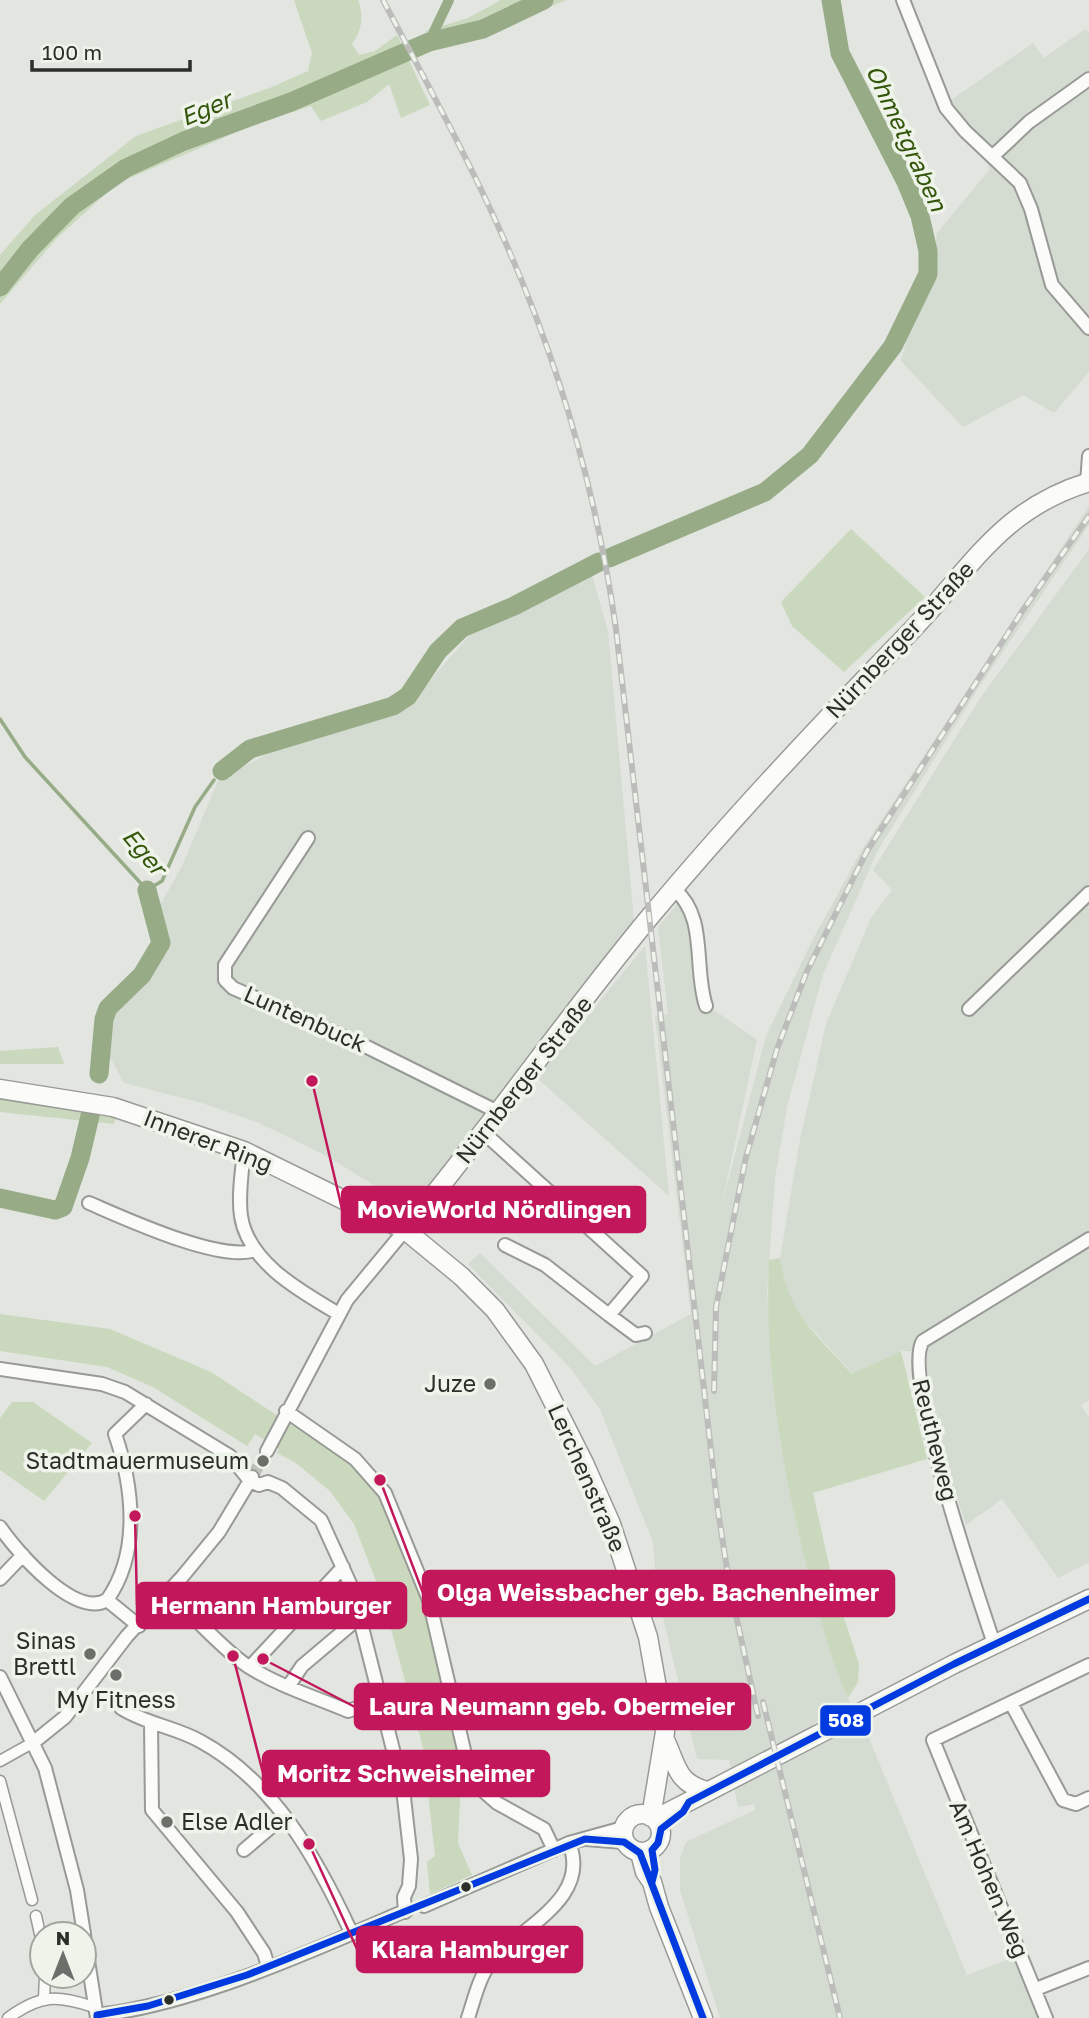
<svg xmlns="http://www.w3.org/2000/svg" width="1089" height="2018" viewBox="0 0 1089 2018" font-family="'Golos Text',sans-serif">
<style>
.built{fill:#d4dbd0;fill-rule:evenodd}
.green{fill:#cad9be}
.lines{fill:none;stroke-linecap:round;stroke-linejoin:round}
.stream{stroke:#96ab86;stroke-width:3.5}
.canal{stroke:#96ab86;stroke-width:10}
.river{stroke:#96ab86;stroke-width:19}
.minor-tunnel{stroke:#bec0bc;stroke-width:12;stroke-dasharray:12 6;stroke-linecap:butt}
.pedestrian-casing{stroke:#989a96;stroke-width:13}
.minor-casing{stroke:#989a96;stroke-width:16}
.secondary-casing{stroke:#989a96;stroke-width:21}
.pedestrian{stroke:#fbfbfa;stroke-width:10}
.minor{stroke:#fbfbfa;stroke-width:12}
.secondary{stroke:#fbfbfa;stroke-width:18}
.rail-casing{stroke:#bcbdbb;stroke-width:6}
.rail{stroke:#eff4eb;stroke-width:3.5;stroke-dasharray:10;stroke-linecap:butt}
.bus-1-casing{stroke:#eff4eb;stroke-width:12}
.bus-1{stroke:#013adf;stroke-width:7}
.poi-dot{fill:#6c6e6a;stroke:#eff4eb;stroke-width:2.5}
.bus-dot{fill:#2c2e2a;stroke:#eff4eb;stroke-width:2.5}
.labels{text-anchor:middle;stroke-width:7;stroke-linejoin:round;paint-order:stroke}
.street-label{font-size:23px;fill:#2c2e2a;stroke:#eff4eb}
.poi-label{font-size:23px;fill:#2c2e2a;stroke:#eff4eb;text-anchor:end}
.water-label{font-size:24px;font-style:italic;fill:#34560a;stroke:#eff4eb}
.leader{fill:none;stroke:#c2185b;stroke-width:2.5}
.callout-dot{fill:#c2185b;stroke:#eff4eb;stroke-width:2.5}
.callout{fill:#c2185b;stroke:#c2185b;stroke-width:2.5}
.callout-label{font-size:24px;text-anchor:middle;font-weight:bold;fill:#fff}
.line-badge{stroke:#eff4eb;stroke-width:2.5}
.badge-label{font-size:19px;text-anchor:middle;font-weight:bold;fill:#fff}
</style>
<rect width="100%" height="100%" fill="#e2e5e0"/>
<path class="built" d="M1085,29L1089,33V372L1054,413L1023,395L963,427L901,361L920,291L933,267L937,233L990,169L951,100L1033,43L1044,58Z
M1089,506V525L979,687L878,850L823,974L787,1107L775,1178L767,1292L781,1448L848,1698L863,1724L967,1975L1017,1956L1041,2018H720L680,1890V1858L686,1842L755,1810L754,1804L738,1807L729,1760L697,1759L657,1593L653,1542L600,1409L572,1370L468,1264L480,1253L595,1366L691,1314L655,1016L668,1014L658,927L679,902L688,915L698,1009L711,1008L757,1040L721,1208L766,1036L812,941L863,848ZM833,1714L839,1735L819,1746L813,1724Z
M1089,549V1400L1081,1405L1089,1418V1562L1058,1578L1002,1499L966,1525L943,1455L923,1351H901L853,1374L794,1309L784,1286L780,1258L800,1140L826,1024L871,918L892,890L873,870L979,700Z
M592,575L608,631L634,921L411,1208L323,1154L257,1122L199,1102L124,1083L105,1048L115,1007L169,939L159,907L182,866L218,781L284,745L404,710L469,636Z
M645,946L657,1069L669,1196L537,1078Z"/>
<path class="green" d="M294,0H358C364,16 362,30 352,44L359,55L375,51L397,35L430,105L401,118L389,84L367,102L321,121L311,106L256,124L118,183L57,238L0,304V255L35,215L136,136L272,87L308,71L312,53Z
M501,0H566L474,39L459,38L434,49L426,31L468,18Z
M851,529L925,597L844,672L792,626L781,602Z
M58,1047L64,1064H0V1051Z
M0,1096L117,1113L114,1124L0,1112Z
M780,1258C789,1316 815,1332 852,1374L901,1351L927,1459L813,1493L834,1587L859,1664L858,1682L848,1698C830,1657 819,1615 808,1571C782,1470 764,1364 769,1260Z
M0,1314L110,1329L211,1372L351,1464L380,1499L427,1612L462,1761L458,1843L472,1875L430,1894L427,1862L435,1856L423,1748L383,1599L354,1524L330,1491L296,1463L277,1453L279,1449L255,1434L247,1446L153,1387L107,1367L0,1351Z
M12,1402H33L92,1443L44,1501L0,1470V1418Z"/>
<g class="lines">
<path class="stream" d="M0,719L25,757L147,890L162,881L195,807L214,780"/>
<path class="canal" d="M429,42L449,0"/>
<path class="river" d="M0,287L30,249L72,206L126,168L184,141L291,102L429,42L483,29L544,0
M609,558L765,492L810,455L893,346L928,274V251L920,216L906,182L840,53L831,0
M222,771L250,749L393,706L408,696L438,651L462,628L514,606L599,562
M99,1074L104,1019L108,1008L142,975L161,943L147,890
M0,1198L55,1210L63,1207L80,1158L90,1116"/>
<path class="minor-tunnel" d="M252,1477L267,1451
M99,1693L121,1708"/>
<g class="pedestrian-casing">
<path id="pedestrian" d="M0,1761L34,1742
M0,1781L32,1900
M36,1916L42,1943
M44,1998L45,1976
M8,2018C41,1994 57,1995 94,2007"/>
</g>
<g class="minor-casing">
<path id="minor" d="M903,0L946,108L965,131L1020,183L1031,209L1052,285L1089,328
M993,156L1029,122L1089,79
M1087,483L1089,456
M308,838L225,965V980L233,988L369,1048L498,1112
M674,889C708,917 693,967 706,1006
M969,1009L1089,893
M483,1132L642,1276L609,1315L545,1265L505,1245
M244,1151C242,1172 238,1195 241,1216C248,1263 302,1292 339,1314
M89,1203C124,1218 221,1263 255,1250
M609,1315L636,1335L645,1333
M0,1369L102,1384L125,1392L230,1456L250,1481L259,1485L268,1482L282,1488L321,1520L352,1588L403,1789L411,1859L409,1886L404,1897L405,1912
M286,1411L355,1459L385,1493L429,1600L471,1780L497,1803L544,1829L554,1850
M267,1451L347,1300L405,1230
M0,1527C17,1552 75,1619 107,1600
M0,1579L23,1555
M167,1594C196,1616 219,1647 249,1667C279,1686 315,1697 348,1711L381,1700
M139,1626L107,1600C141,1552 133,1486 115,1434L146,1404
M994,1644C979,1598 901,1373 923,1341L1089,1239
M250,1667L343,1567
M0,1677L45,1768L77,1890L84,1934
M288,1687L302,1666L360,1617
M1011,1703L1063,1800L1076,1804L1089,1798
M121,1708C146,1724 175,1727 200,1741C274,1781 317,1859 351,1932
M151,1724L152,1810L237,1912L264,1953L268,1966
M34,1742L65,1717L127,1636L182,1577L219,1532L252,1477
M586,1839L624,1842
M244,1850L284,1816
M424,1906L569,1843L623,1828
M84,1935L97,2018
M1036,1989L1089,1968
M97,2015C194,2005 316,1949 407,1910
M468,2018C474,2000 479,1977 491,1962C520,1927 592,1899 569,1843
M1046,2018L933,1740L1089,1665"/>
</g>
<g class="secondary-casing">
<path id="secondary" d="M0,1089L113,1107L244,1151L405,1230L461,1276L495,1310L534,1364L584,1463L611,1524L648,1637L665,1732L651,1817
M405,1230C491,1127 567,1016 653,913C734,816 822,723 910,632C971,569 1000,509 1089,482
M665,1740C677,1765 676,1783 707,1791
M623 1833a19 19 0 1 1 38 0a19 19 0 1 1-38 0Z
M655,1819L954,1664L1089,1599
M640,1853L645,1872L652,1882L659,1907L703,2018"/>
</g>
<use href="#pedestrian" class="pedestrian"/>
<use href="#minor" class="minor"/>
<use href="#secondary" class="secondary"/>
<g class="rail-casing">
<path id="rail" d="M383,0C424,78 467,156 503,237C558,360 597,495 616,629L718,1511L730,1588L758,1716
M714,1391L716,1307L746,1157L777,1049L807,971L867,851L1023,610L1089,516
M763,1702L840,2018"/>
</g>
<use href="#rail" class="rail"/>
<g class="bus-1-casing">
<path id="bus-1" d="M652,1882L655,1870L652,1850L658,1843L661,1829L683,1812L689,1802L954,1664L1089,1599
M97,2018V2015L148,2006L247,1975L585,1839L624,1842L640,1853L703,2018"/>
</g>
<use href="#bus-1" class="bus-1"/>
</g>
<g class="poi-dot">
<circle cx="490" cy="1384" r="7"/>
<circle cx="263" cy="1461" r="7"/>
<circle cx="90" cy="1654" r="7"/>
<circle cx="116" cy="1675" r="7"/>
<circle cx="167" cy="1822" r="7"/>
</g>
<g class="bus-dot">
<circle cx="466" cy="1887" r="6"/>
<circle cx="169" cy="2000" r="6"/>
</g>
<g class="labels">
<g class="street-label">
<text transform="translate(900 640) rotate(-47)" y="8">Nürnberger Straße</text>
<text transform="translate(305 1019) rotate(24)" y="8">Luntenbuck</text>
<text transform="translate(524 1080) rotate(-52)" y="8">Nürnberger Straße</text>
<text transform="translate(208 1141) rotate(21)" y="8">Innerer Ring</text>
<text transform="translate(935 1440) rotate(76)" y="8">Reutheweg</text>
<text transform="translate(587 1478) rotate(66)" y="8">Lerchenstraße</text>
<text transform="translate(989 1879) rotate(67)" y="8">Am Hohen Weg</text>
</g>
<g class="poi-label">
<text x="476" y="1392">Juze</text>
<text x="249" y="1469">Stadtmauermuseum</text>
<text x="76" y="1649">Sinas<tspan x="76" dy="26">Brettl</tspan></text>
<text x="116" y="1708" text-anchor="middle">My Fitness</text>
<text x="181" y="1830" text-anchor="start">Else Adler</text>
</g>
<g class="water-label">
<text transform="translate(206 109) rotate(-23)" y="8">Eger</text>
<text transform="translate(906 138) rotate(65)" y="8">Ohmetgraben</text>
<text transform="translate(144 852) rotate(50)" y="8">Eger</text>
</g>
</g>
<path class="leader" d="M312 1081L342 1209M380 1480L423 1593M135 1516L137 1605M263 1659L355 1707M233 1656L263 1773M309 1844L357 1949"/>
<g class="callout-dot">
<circle cx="312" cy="1081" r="7"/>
<circle cx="380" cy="1480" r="7"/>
<circle cx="135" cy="1516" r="7"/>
<circle cx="263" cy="1659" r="7"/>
<circle cx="233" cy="1656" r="7"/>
<circle cx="309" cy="1844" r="7"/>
</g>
<g class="callout">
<rect x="342" y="1187" width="303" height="45" rx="7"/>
<rect x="423" y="1571" width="471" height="45" rx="7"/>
<rect x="137" y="1583" width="269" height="45" rx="7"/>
<rect x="355" y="1684" width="395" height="45" rx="7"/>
<rect x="263" y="1751" width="286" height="45" rx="7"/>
<rect x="357" y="1927" width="225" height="45" rx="7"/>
</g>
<g class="callout-label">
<text x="494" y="1218">MovieWorld Nördlingen</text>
<text x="658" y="1601">Olga Weissbacher geb. Bachenheimer</text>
<text x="271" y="1614">Hermann Hamburger</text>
<text x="552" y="1715">Laura Neumann geb. Obermeier</text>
<text x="406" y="1782">Moritz Schweisheimer</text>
<text x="470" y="1958">Klara Hamburger</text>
</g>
<rect class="line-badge" x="819" y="1704" width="53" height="33" rx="7" fill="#013adf"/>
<g class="badge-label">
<text x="846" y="1727">508</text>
</g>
<g transform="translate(63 1955)"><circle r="33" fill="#eff4eb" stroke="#a1a59e" stroke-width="2"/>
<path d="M0-5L12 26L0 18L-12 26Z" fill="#6c6e6a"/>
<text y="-10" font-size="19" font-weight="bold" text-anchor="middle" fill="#2c2e2a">N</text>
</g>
<path d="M32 60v10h158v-10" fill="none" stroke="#2c2e2a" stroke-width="3.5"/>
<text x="42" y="60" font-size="21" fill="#2c2e2a" stroke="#eff4eb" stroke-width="5" paint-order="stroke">100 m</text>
</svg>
